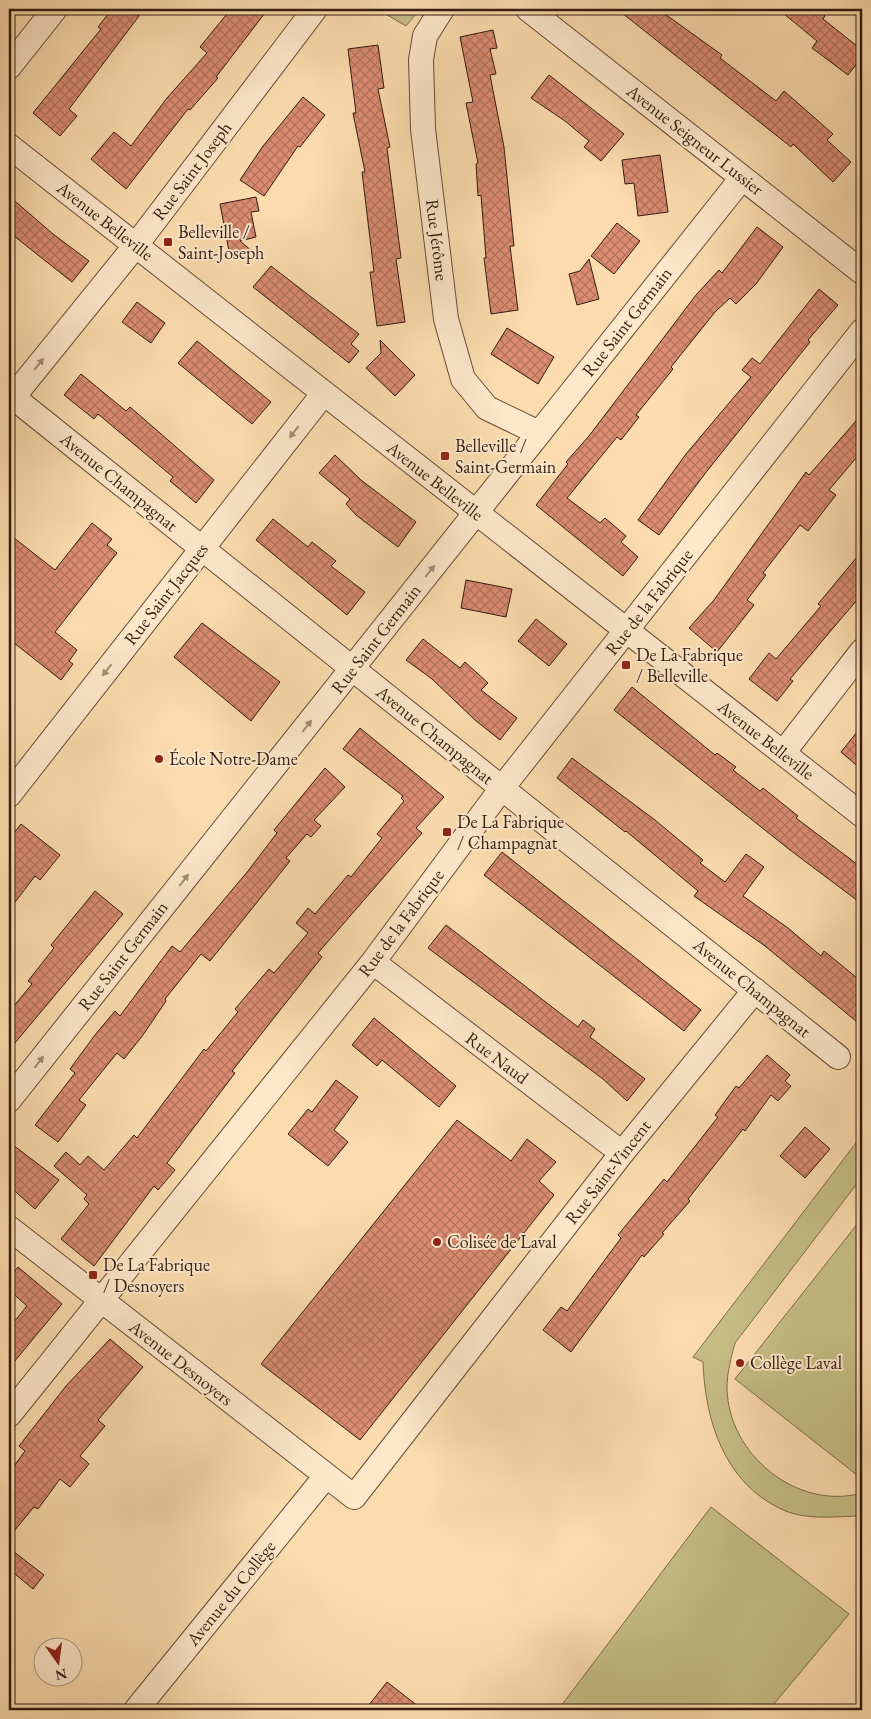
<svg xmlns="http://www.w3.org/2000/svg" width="871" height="1719" viewBox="0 0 871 1719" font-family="'EB Garamond',serif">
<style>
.green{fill:#c6be85;stroke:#7c6d4b}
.building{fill:url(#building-cross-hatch);stroke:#331c11}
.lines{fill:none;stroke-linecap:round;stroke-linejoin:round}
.minor-casing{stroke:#654c38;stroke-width:26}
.minor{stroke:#fde8ca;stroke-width:24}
.oneway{fill:#a28c77}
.poi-dot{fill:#8f2418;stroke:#fde8ca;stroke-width:2}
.labels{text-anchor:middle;stroke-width:4;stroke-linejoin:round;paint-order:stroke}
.street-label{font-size:18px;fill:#331c11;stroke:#fde8ca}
.poi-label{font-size:18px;fill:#331c11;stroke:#fde8ca;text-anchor:start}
</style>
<defs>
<pattern id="building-cross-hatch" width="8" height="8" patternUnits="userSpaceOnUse" patternTransform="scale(1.25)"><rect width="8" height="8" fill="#db8c73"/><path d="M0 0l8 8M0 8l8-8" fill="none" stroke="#b2725d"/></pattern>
</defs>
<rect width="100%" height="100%" fill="#fcdcae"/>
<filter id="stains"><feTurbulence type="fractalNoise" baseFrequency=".004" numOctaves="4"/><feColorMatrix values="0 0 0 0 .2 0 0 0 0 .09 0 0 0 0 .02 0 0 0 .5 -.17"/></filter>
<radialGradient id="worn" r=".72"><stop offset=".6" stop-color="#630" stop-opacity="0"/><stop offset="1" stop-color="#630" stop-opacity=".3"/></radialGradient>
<path class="green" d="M377,9H420L406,26Z
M862,1135V1177L735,1343C731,1358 727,1373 727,1388C728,1455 798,1511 862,1493V1514L856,1516C832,1517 803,1520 781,1509C724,1482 705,1420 703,1362L693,1357Z
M862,1218V1479L735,1379Z
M711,1507L849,1614L769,1710H558Z"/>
<path class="building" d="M112,9H130L139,16L69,109L77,116L60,136L33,113L101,29L98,27Z
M231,9H268L216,77L218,78L190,110L188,109L126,189L91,159L114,132L131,146L167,98L207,53L200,47Z
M617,9H658L722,55L720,58L776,101L784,91L833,134L827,140L851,162L833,182L793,144L791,147Z
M778,9H816L825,16L823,19L862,50V57L848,75L812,48L817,41Z
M493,30L497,48L490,49L496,74L490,75L504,147L514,246H510L518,310L491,314L484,258H486L481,195L478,196L476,164L478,163L466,103L473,102L460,37Z
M378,45L384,88L378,89L390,147L387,148L401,258L396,259L405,322L377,326L370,272H374L362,172H365L353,113H356L348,49Z
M549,75L624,134L601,161L584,147L589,141L565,121L531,98Z
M303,97L325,115L300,147L298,146L264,196L240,180L263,146Z
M660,155L668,212L638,216L634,183L625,184L622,160Z
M9,196L53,234L89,261L72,282L9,232Z
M256,197L259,211L251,212L256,237L240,241L253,252L230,256L220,204Z
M617,223L640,241L614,274L591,256Z
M757,227L783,247L756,284L736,304L730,298L715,312L671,367L673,369L636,415L639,417L621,440L617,437L567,498L600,523L605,518L626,536L621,542L638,557L623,576L536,505L568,464L566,462L589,436L696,295L719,270L722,273Z
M589,259L599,299L577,305L569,274L580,271Z
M271,266L359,334L351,344L359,351L349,363L253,287Z
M819,289L838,305L808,340L810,342L707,471L659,535L638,520L686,454L751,377L742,370L752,358L760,364Z
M137,302L165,323L151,343L122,322Z
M507,328L554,357L538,384L491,354Z
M380,340L415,375L395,396L366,368L381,353Z
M197,341L271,402L252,424L178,363Z
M81,374L126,411L130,407L214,480L196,503L170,481L173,477L98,414L94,419L64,395Z
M862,414V451L829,490L836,495L808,531L800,525L763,573L766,575L747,600L754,605L717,652L689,628L714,600L806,472L809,475Z
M335,455L361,480L416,522L398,547L356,515L346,504L350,499L319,473Z
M273,519L308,547L312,542L336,561L331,566L365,592L347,615L256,540Z
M92,523L112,539L107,545L117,553L55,632L77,650L69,661L73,664L61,680L9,639V534L55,570Z
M862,551V594L790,679L793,681L777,701L749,679L769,653L776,659L821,606L818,604Z
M466,580L512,589L506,617L461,608Z
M536,619L567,644L549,666L518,641Z
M202,623L280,682L251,721L174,657Z
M423,639L460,668L465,662L488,683L481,690L517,718L500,740L475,720L432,679L406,660Z
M632,687L715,755L717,753L736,767L733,770L760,791L763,788L798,816L796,818L862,868V904L790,850L614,710Z
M862,726V770L841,752Z
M360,728L444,797L416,828L422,833L318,953L322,957L232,1071L235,1073L167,1163L175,1170L158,1190L154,1186L94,1266L61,1239L89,1204L84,1199L87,1195L54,1166L66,1152L80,1165L88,1156L104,1170L134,1135L137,1138L204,1049L206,1051L238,1012L235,1009L269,969L274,973L308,933L296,923L308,908L315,914L348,875L351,877L382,838L377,834L404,801L401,798L403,796L343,749Z
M572,758L655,820L703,860L700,863L725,882L746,854L764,867L743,896L788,928L821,956L824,951L862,982V1026L765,946L694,896L698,891L626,831L625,832L557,778Z
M325,768L345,787L314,820L321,826L311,837L307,834L286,858L290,861L210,961L201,954L165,999L166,1001L143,1035L124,1059L117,1053L79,1100L86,1105L58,1142L35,1125L75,1073L70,1069L95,1035L115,1011L120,1016L172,946L180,952L248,871L277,833L274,830Z
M21,824L60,855L40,880L35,876L9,910V839Z
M502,852L701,1010L684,1031L484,875Z
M95,891L123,914L9,1050V1012L32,984L28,981L54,948L51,945Z
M446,925L578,1027L583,1020L595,1029L590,1037L645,1079L627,1101L603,1079L428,948Z
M374,1018L456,1086L439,1107L382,1060L377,1066L352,1045Z
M767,1055L790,1075L785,1081L791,1086L778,1101L771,1095L745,1131L743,1129L688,1199L690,1201L662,1233L664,1234L644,1257L642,1255L571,1352L543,1330L561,1307L567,1311L621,1238L618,1235L664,1179L667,1182L718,1117L715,1115L736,1086L739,1088Z
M336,1080L358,1097L334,1130L348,1142L328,1166L288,1134L308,1109L312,1112Z
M457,1120L511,1161L527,1139L556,1162L539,1181L554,1195L360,1440L261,1364Z
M805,1127L830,1149L805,1178L780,1156Z
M9,1142L59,1180L35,1209L9,1186Z
M18,1267L62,1304L9,1368V1328L27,1306L9,1290V1279Z
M110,1339L143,1367L98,1420L105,1426L80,1456L89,1464L70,1487L60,1479L38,1509L34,1507L9,1537V1473L25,1451L19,1446L66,1386Z
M9,1548L44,1575L33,1589L9,1569Z
M387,1682L423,1710H365Z"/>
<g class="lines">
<g class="minor-casing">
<path id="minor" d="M442,9L425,36L421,60L423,129L446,319L463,379L487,408L539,433
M528,9L862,272
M9,67L55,9
M9,146L862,815
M9,394L838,1057
M9,402L136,245L315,9
M783,753L862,651
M9,795L324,393
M373,962L622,1153
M9,1100L742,178
M9,1228L354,1497L622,1153L755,990
M9,1415L373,962L502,788L862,331
M136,1710L326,1476"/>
</g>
<use href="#minor" class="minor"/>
</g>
<defs><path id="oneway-solid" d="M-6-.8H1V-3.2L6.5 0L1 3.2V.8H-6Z" transform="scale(1.25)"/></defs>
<g class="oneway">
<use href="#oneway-solid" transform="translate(39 364) rotate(-51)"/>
<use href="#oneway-solid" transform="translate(294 432) rotate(128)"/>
<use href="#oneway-solid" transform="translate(430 571) rotate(-51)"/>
<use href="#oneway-solid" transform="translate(107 670) rotate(128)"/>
<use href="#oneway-solid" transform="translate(307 726) rotate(-52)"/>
<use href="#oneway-solid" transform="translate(184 880) rotate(-52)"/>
<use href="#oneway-solid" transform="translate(39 1062) rotate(-52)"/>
</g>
<g class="poi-dot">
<rect x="163" y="237" width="10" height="10" rx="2.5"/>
<rect x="440" y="451" width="10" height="10" rx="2.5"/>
<rect x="621" y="660" width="10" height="10" rx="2.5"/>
<circle cx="159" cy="759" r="5"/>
<rect x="442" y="827" width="10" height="10" rx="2.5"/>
<circle cx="437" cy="1242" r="5"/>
<rect x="88" y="1270" width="10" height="10" rx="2.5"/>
<circle cx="740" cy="1363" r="5"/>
</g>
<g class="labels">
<g class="street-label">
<text transform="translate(695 140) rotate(38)" y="6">Avenue Seigneur Lussier</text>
<text transform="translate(192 171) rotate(-53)" y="6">Rue Saint Joseph</text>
<text transform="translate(105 221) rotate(38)" y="6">Avenue Belleville</text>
<text transform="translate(437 240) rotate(83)" y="6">Rue Jérôme</text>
<text transform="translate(627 322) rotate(-52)" y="6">Rue Saint Germain</text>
<text transform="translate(435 481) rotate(38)" y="6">Avenue Belleville</text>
<text transform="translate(119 482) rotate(39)" y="6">Avenue Champagnat</text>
<text transform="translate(166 594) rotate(-52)" y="6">Rue Saint Jacques</text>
<text transform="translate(649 602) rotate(-52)" y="6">Rue de la Fabrique</text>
<text transform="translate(376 639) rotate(-52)" y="6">Rue Saint Germain</text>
<text transform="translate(435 735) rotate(39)" y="6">Avenue Champagnat</text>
<text transform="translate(766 740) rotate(38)" y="6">Avenue Belleville</text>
<text transform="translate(401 923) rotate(-53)" y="6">Rue de la Fabrique</text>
<text transform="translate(123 956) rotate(-52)" y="6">Rue Saint Germain</text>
<text transform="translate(752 988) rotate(39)" y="6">Avenue Champagnat</text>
<text transform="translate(497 1058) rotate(37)" y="6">Rue Naud</text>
<text transform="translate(608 1172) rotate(-52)" y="6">Rue Saint-Vincent</text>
<text transform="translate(181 1363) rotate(38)" y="6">Avenue Desnoyers</text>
<text transform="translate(231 1593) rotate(-51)" y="6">Avenue du Collège</text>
</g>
<g class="poi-label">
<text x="178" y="238">Belleville /<tspan x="178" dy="21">Saint-Joseph</tspan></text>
<text x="455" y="452">Belleville /<tspan x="455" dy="21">Saint-Germain</tspan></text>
<text x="636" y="661">De La Fabrique<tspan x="636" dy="21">/ Belleville</tspan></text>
<text x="169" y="765">École Notre-Dame</text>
<text x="457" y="828">De La Fabrique<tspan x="457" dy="21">/ Champagnat</tspan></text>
<text x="447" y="1248">Colisée de Laval</text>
<text x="103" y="1271">De La Fabrique<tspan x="103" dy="21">/ Desnoyers</tspan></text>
<text x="750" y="1369">Collège Laval</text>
</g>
</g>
<rect width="871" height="1719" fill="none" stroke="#fcdcae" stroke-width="30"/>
<rect x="10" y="10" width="851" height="1699" fill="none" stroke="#331c11" stroke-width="2.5"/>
<rect x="15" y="15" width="841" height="1689" fill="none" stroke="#331c11"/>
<g transform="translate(58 1662) rotate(166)"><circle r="24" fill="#fde8ca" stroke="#ac9680"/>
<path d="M0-4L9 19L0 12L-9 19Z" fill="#8f2418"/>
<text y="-8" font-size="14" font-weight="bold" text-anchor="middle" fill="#331c11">N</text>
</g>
<rect width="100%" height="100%" filter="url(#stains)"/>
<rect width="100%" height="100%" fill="url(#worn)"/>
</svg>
